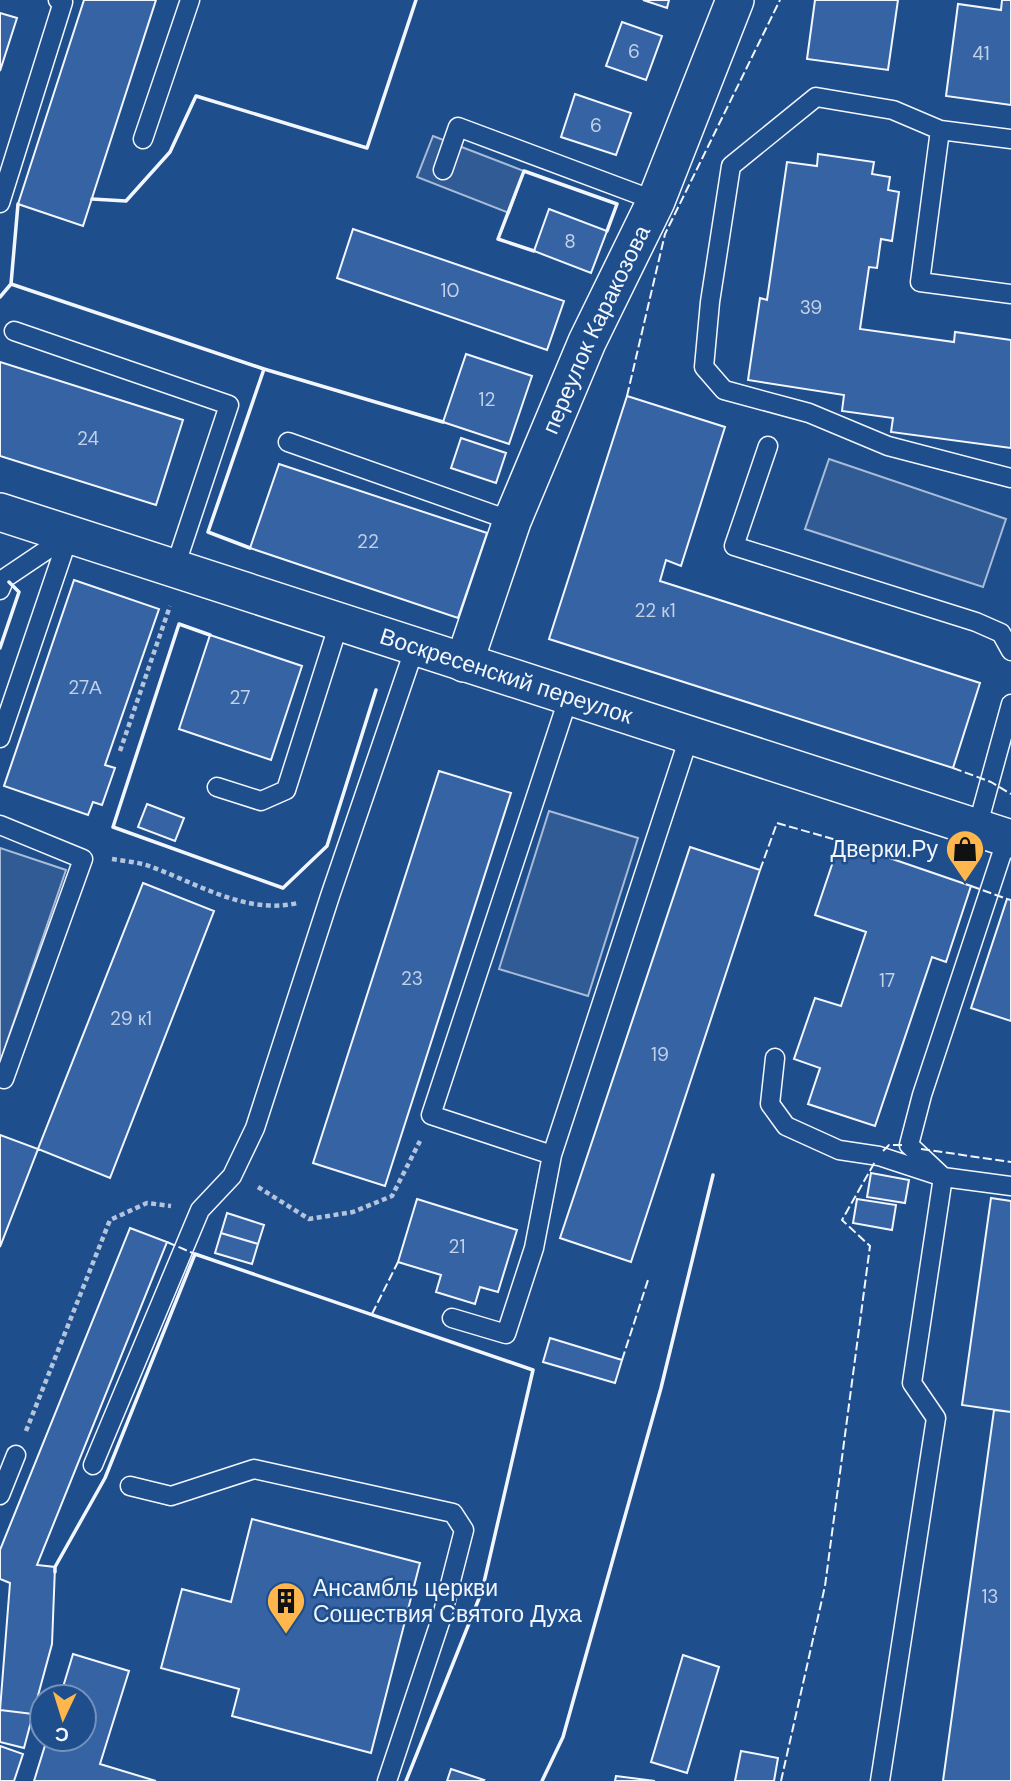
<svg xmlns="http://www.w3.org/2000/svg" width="1011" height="1781" viewBox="0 0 1011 1781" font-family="'DM Sans',sans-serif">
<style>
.built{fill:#305b95;stroke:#a8bbd7;stroke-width:2}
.building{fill:#3563a3;stroke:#f2f6ff;stroke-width:2}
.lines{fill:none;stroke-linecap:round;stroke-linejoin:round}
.lane-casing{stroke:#f2f6ff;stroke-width:21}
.street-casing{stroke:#f2f6ff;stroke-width:40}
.path{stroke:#b3c4dc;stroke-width:4.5;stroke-dasharray:5 3.5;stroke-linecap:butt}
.lane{stroke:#1f4e8c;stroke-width:18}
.street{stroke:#1f4e8c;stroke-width:37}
.fence{stroke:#f2f6ff;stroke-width:2;stroke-dasharray:9 3.5;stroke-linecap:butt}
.wall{stroke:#f2f6ff;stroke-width:3.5}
.labels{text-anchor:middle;stroke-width:5;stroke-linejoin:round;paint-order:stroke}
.number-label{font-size:19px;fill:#c3d1e8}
.street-label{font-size:23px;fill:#f2f6ff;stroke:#1f4e8c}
.poi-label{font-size:23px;fill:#f2f6ff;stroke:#1f4e8c;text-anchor:end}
</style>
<rect width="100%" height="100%" fill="#1f4e8c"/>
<path class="built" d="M433,136L524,171L509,213L417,177Z
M829,459L1006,519L983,587L805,529Z
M549,811L638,838L588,996L499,969Z
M0,848L66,870L1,1059H0Z"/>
<path class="building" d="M84,0H156L83,226L18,204Z
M643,0H669L667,8Z
M815,0H898L888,70L807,59Z
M1002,0H1011V105L946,96L958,4L1001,10Z
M0,13L17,18L0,71Z
M622,22L662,36L646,80L606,66Z
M575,94L631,113L616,155L561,137Z
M818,154L874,162L872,174L890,177L888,190L899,192L892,241L881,239L877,268L869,267L860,329L954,342L955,332L1011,340V448L891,432L893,418L842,411L844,395L748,380L760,298L767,300L787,162L817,166Z
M549,209L607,231L591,273L534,251Z
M353,229L564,301L547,350L337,278Z
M466,354L532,376L509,444L443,422Z
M0,362L183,420L156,505L0,456Z
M627,396L725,427L681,566L666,560L660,581L980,683L953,768L549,639Z
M461,438L506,453L496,483L451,468Z
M279,464L487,533L458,618L250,548Z
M74,580L159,609L105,765L115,768L102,805L93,802L88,815L4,786Z
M210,635L302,666L271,760L179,729Z
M439,771L511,793L385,1186L313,1163Z
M147,804L184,818L175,841L138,827Z
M840,841L971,886L946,962L932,957L875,1126L808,1104L820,1068L794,1059L815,998L841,1006L866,932L815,915Z
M690,847L760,870L631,1262L560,1238Z
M143,883L214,911L110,1178L38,1149Z
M1007,899L1011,900V1021L971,1008Z
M0,1135L38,1149L0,1247Z
M871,1173L909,1180L905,1203L867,1197Z
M991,1198L1011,1201V1412L962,1405Z
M417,1199L517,1230L498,1292L480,1287L475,1304L436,1292L441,1275L398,1262Z
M857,1199L896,1205L892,1230L853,1223Z
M227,1213L264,1225L258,1244L221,1233Z
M130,1228L167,1242L37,1565L55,1567L52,1644L33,1714L0,1710L10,1583L0,1579V1550Z
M221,1233L258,1244L252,1264L215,1253Z
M550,1338L622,1360L615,1383L543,1362Z
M994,1410L1011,1412V1781H943Z
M252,1519L420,1563L371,1753L232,1716L239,1689L161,1668L182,1589L231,1602Z
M73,1654L129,1671L100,1764L156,1781H34L47,1739H84V1697H60Z
M683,1655L719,1667L687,1773L651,1762Z
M0,1710L33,1714L24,1748L0,1742Z
M0,1746L23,1754L14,1781H0Z
M741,1751L778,1758L774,1781H735Z
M451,1769L484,1780L483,1781H447Z
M616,1776L655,1781H615Z"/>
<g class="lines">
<g class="lane-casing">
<path id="lane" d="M940,130L893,110L816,97L731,166L710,302L704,367L724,390L809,413L888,446L1011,478
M143,139L190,0
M1011,139L940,130L920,282L1011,294
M443,170L458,127L656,201
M0,203L63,2L58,0
M14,331L229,405L174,570
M288,442L512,521
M768,446L734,546L976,622L1001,633L1011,651
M0,590L5,578L69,535
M569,696L431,1115L552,1155L690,734
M0,738L69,535
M217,787L261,801L286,790L339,623
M0,825L83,859L4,1079L0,1078
M977,828L1011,704
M775,1058L770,1104L786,1126L839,1150L879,1156L943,1177L909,1145L922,1095L1007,838
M452,1318L506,1334L534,1248L552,1155
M93,1465L200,1210L232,1176L255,1128L330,896L415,647
M130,1486L171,1496L254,1469L453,1513L464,1530L442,1616L387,1781
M0,1495L16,1455
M880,1781L936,1418L912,1383L943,1177L1011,1186"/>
</g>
<g class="street-casing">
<g id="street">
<path id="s1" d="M0,512L1011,839"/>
<path id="s2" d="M464,663L512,521L587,342L656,201L735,0"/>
</g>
</g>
<path class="path" d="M120,751L170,606
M112,859C124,861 138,862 149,866C197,883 245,915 298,903
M258,1187L309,1219L353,1212L392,1196L420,1141
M26,1431L110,1220L147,1203L171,1206"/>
<use href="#lane" class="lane"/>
<use href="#street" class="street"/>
<path class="fence" d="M627,396L665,234L780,0
M953,768L991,782L1011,794
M760,870L777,823L840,841
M971,886L1007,899
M921,1149L1011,1162
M883,1151L889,1145H904
M167,1242L195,1254
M372,1314L398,1262
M622,1360L648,1280
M781,1781L825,1586L870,1246L842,1220L876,1160"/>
<path class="wall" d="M92,199L126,201L170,152L196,96L367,148L416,0
M18,204L11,284L264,369L443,422
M534,251L498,239L524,171L617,204L607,231
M0,297L11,284
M250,548L208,532L264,369
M210,635L179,624L113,827L283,888L327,846L376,690
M0,648L19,592L9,582
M55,1572V1567L105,1478L195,1254L533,1370L482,1591L406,1781
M542,1781L563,1737L661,1388L713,1175"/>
</g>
<defs>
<g id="shop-pin" transform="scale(2.0125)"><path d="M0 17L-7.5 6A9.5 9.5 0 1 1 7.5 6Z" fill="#ffb74d" stroke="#1f4e8c"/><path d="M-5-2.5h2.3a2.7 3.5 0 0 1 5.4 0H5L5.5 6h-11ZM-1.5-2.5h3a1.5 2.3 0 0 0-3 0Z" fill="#111"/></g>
<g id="building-pin" transform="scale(2.0125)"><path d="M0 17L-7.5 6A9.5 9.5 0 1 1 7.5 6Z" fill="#ffb74d" stroke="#1f4e8c"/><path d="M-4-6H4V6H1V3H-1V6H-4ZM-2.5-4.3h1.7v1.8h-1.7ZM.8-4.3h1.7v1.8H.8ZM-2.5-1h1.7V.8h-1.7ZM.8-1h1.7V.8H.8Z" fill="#111"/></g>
</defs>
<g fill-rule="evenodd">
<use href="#shop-pin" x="965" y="849"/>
<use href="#building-pin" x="286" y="1601"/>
</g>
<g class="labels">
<g class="number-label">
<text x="634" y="58">6</text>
<text x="981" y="60">41</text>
<text x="596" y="132">6</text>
<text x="570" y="248">8</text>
<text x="450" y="297">10</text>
<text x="811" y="314">39</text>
<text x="487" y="406">12</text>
<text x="88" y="445">24</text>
<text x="368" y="548">22</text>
<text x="655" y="617">22 к1</text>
<text x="85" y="694">27А</text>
<text x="240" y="704">27</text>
<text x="412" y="985">23</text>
<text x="887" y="987">17</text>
<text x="131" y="1025">29 к1</text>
<text x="660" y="1061">19</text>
<text x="457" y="1253">21</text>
<text x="990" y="1603">13</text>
</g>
<g class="street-label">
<text dy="8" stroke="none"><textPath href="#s2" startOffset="359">переулок Каракозова</textPath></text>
<text dy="8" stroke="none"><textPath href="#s1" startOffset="532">Воскресенский переулок</textPath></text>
</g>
<g class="poi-label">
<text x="938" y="857">Дверки.Ру</text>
<text x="313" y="1596" text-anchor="start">Ансамбль церкви<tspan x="313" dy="26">Сошествия Святого Духа</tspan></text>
</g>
</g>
<g transform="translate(63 1718) rotate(184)"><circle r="33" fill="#1f4e8c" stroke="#7391ba" stroke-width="2"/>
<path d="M0-5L12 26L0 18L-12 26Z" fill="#ffb74d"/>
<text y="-10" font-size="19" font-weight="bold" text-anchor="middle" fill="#f2f6ff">С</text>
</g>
</svg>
